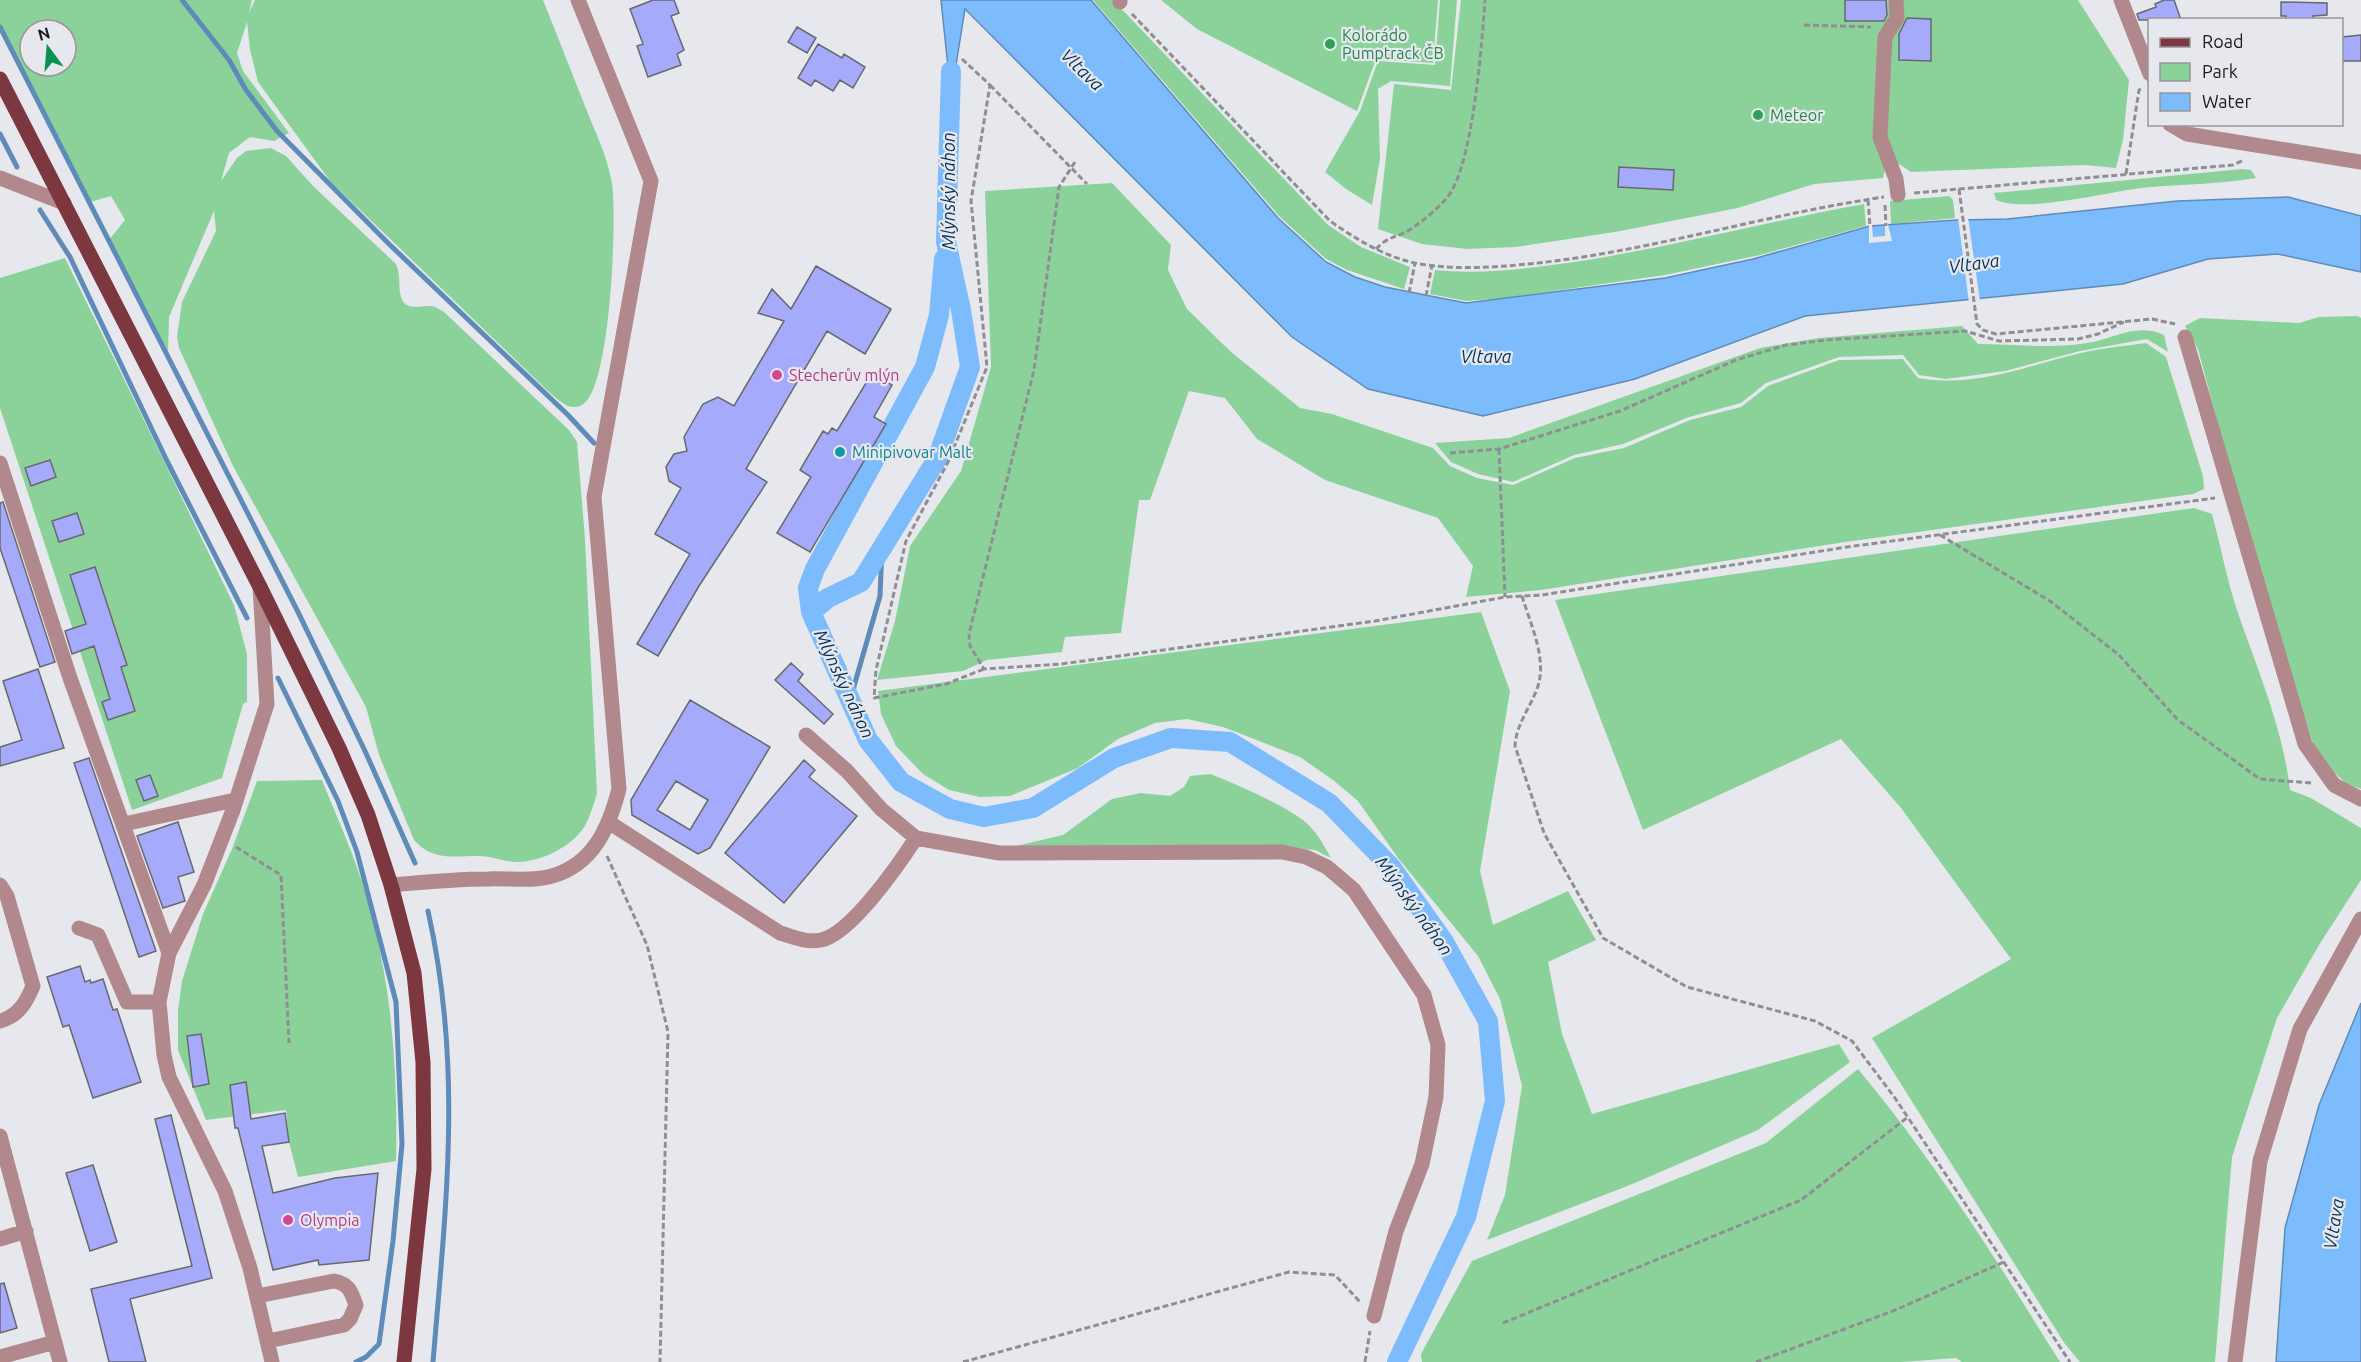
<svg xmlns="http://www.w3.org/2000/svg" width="2361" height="1362" viewBox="0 0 2361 1362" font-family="Ubuntu,sans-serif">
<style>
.green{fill:#8bd29a;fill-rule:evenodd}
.water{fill:#7cbbfc;stroke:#5f8bb9;stroke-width:1.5}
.pier{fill:#e7e8ed}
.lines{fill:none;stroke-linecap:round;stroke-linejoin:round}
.stream{stroke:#5f8bb9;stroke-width:5}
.canal{stroke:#7cbbfc;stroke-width:20}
.building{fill:#a6aafa;stroke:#68696d;stroke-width:1.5;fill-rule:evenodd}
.path{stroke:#8f8f93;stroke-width:3;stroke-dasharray:6 3;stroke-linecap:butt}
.minor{stroke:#b1888b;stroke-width:15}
.major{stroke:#7c3741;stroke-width:15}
.leisure-dot{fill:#2e9e5b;stroke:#e7e8ed;stroke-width:2}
.hotel-dot{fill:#d1479c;stroke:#e7e8ed;stroke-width:2}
.culture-dot{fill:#0f9aa8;stroke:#e7e8ed;stroke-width:2}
.labels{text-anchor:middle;stroke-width:4.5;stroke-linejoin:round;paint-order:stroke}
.leisure-label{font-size:16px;fill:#27864d;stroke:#e7e8ed;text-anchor:start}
.hotel-label{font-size:16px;fill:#b23c85;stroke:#e7e8ed;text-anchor:start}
.culture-label{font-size:16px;fill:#0d838f;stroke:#e7e8ed;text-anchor:start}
.water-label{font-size:18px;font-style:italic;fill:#03335b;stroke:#e7e8ed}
</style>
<rect width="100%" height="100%" fill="#e7e8ed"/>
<path class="green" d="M0,0H252L249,13L255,0H543C558,37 572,74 587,111C596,134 608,158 612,184C617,217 611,390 582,405C569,412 559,400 550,393L330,181L258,82L250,50L247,22L237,53L243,71L289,133L274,141L250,137L229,153L221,181L237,158L246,151L271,148L286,156L313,186L396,264C401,276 398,287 401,297C406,312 420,305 431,306C435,306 440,310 444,312L569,430L577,442L585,539L597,793C594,803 591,814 586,824C574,846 540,863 515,862C502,861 491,856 478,856C453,856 432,861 414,840L379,755L366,707L233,466L179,348L177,337L182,302L216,231L214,211L169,317L168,357L108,241L125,220L111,196L90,202L0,31ZM30,30H66V66H30Z
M1093,0H1113L1328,225L1361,247L1410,267L1404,289L1347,270L1326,259L1279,216Z
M1161,0H1438L1433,63L1376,59L1357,111L1197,29Z
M1440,0H1457L1450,86L1391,81L1378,89L1380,159L1372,205L1346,189L1325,172L1360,111L1378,61L1435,65Z
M1461,0H2078L2129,80L2123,140L2116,168L2084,165L1911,172L1899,164L1885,170L1883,178L1814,184L1738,208L1615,232L1516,247L1467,249L1422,244L1378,229L1394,84L1451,90Z
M2242,169L2251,170L2256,178C2221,184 2186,184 2151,187C2113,190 2027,214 1996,200L1994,193Z
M1112,183L1171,245L1168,270L1187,309L1230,351L1300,408L1332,414L1433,448L1450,466L1477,478L1513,485L1575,458L1624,448L1690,420L1741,407L1768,386L1839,360L1903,359L1918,378C1977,388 2025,366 2081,353C2102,348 2124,346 2146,343L2166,357L2203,476L2204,489L2193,494L1845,542L1541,590L1466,597L1473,566L1438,518L1325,480L1257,439L1225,398L1189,391L1150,500H1139L1121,633L1065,637L1062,652L987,660L963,671L877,680L895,621L910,546L961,471L991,367L985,191Z
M1949,196L1953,200L1955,218L1891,224L1890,201Z
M1864,204L1866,226L1760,255L1665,275L1505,298L1466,301L1430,294L1435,270C1484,275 1532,268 1581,261C1676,246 1769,221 1864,204Z
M65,258L234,605L247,654V702L243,704L222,778L132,810L0,408V278Z
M2357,316L2361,318V789L2347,784L2330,769L2313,743L2263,592L2198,349L2185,326L2200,318L2299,323L2319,317Z
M1962,326L1978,344C2013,344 2052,349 2087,343C2114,339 2136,322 2164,335L2168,352L2147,339L2080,351L2005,371L1946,379L1919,375L1903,355L1839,357L1766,383L1741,403L1689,417L1623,444L1574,455L1513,482L1478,474L1451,462L1435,443L1509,438L1760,348L1819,338Z
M2194,508L2212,514C2221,547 2227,581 2238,613C2258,671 2283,728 2290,790L2311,798L2361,828V880L2319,945L2277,1018L2232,1157L2215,1362H2080L2065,1344L1872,1038L2011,959L1901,808L1841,739L1643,830L1555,600Z
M1481,612L1510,691L1480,871L1493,925L1568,891L1596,940L1548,962L1562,1034L1592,1114L1839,1044L1850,1062L1758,1130L1630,1185L1487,1240L1505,1195L1522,1086L1500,999L1478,956L1398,858L1358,801L1333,780L1300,757L1223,727L1187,719L1155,723L1118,739L1078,768L1010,796L980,797L949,790L923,774L896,746L881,714L878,691Z
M1210,774C1241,786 1275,801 1303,820C1316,830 1323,844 1331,858L1315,850L1268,845L1007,848L1063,835L1112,799L1141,793L1170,796L1184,787L1190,776Z
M322,780C337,818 355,856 366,895C392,982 398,1072 396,1161L298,1177L289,1142L286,1110L206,1120L178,1050V1010L182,981L203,914L232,849L257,781Z
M1858,1069C1935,1161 1997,1261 2060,1362H1962L1956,1358L1902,1362H1422L1421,1354L1472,1261L1766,1143Z"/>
<path class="water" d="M941,0H1091L1278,218L1326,262L1355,277L1385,287L1466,303L1665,278L1753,259L1870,226L1956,220L2007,219L2177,201L2288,197L2361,216V272L2278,254L2208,259L2123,284L1805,316L1635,379L1483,416L1368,389L1292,337L965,9L951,96Z
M2361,1003V1362H2276L2285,1228L2319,1105Z"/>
<path class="pier" d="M1958,217H1968L1980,301L1969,303Z
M1885,224H1888L1892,241L1869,243V225H1872L1873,237L1885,236Z"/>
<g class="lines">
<path class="stream" d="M182,0L229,60L246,90L277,131L389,244L568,415L594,443
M0,27L298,612L365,751L415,863
M0,134L17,167
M40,210L70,257L166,459L247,618
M278,678L338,801L357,852L396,1002L402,1144L393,1241L379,1344L366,1357L356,1362
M850,700L880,596L882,548
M428,911C463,1067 446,1205 433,1362"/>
<path class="canal" d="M951,71L946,242L961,310L970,367L937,459L861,582L828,598L811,612L868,740L901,782L950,809L984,817L1033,808L1114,758L1171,738L1230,742L1329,803L1391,867L1444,942L1488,1021L1495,1101L1466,1217L1397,1362
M811,612L808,588L815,569L925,367L939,315L944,259"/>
</g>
<path class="building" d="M653,0H674L679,13L671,16L684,50L677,54L681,65L648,77L637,46L643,44L630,9Z
M1845,0H1886L1887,15L1884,21H1845Z
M2164,0H2174L2181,20H2139L2137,14L2156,7L2155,4Z
M2281,2L2327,3V15L2313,16V20H2286V16H2281Z
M1907,18L1931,19V61L1899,60V34Z
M797,27L816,38L807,53L788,42Z
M2361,35V61H2342V37Z
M818,44L842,58L844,54L865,67L853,88L840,80L833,91L815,80L811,86L798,78Z
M1619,167L1674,170L1673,190L1618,187Z
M816,266L891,309L865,354L827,331L746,469L767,482L699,586L658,656L637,644L690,554L655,534L681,488L669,481L666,467L674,454L687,451L684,437L703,404L718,397L734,406L784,321L758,313L772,289L791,309Z
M872,373L892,385L874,417L886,424L810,552L777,533L811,477L800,470L823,431L828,434L832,428L837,431Z
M50,460L56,477L31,486L25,468Z
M3,502L55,662L40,667L0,548V503Z
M77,513L84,534L59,542L52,521Z
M95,567L127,665L121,667L135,711L108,720L102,702L110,699L94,646L72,654L65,631L86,624L70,575Z
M791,663L803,674L798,681L833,714L824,724L775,680Z
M38,669L64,748L0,766V747L22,740L3,681Z
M690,700L770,747L710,848L698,854L632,815L631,800ZM676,781L708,800L690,830L657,810Z
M89,758L156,951L139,957L74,763Z
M804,760L815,770L809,777L857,816L784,903L725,853Z
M150,775L158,796L144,801L136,780Z
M178,822L194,872L178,877L185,901L163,908L137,836Z
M80,966L85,982L90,980L91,983L103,979L113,1010L117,1009L141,1082L93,1098L69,1025L63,1027L47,977Z
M201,1034L209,1084L193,1087L187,1036Z
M246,1082L251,1119L285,1113L289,1142L262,1146L273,1193L335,1178L378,1173L369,1260L319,1265L318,1260L273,1270L238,1128H235L230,1085Z
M171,1115L212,1278L130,1299L146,1362H109L91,1289L192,1266L155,1119Z
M93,1165L117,1242L90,1251L66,1173Z
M4,1283L17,1328L0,1333V1284Z"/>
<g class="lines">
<path class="path" d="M1132,14L1330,221C1356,239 1383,256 1415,263C1456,271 1498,267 1538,263C1655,250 1767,214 1884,197
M1804,25L1871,27
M962,59L990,85L971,201L987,367L948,462L906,541L876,670L874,698L946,684L984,669
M990,85L1087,184
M1075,162L1059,187L1034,370L969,634L970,646L984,669L1061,664L1375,621L1505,597L1542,595L1847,547L2215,498
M2126,174L2139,90L2142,89
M1959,189L1977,324L1983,330L1996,334L2152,319L2175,324
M1914,193L2233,165L2244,160
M1868,200L1870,226
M1885,205L1886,226
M1376,249C1389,235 1397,238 1411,229C1423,221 1437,209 1446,199C1473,169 1482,42 1485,0
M1409,293L1415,263
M1426,296L1432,265
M1499,449L1505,597
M1450,453L1499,449L1620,411L1736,360L1786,345L1827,340L1965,331L1999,341L2078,339L2098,334L2124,322
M1940,535L2050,601L2119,655L2178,720L2260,779L2311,783
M1522,596C1530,623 1547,658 1538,686C1531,707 1516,724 1515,746L1544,833L1603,938L1687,987L1815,1021L1852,1041L1895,1098L2070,1362
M236,847L281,875L289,1043
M607,856L647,945L668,1032L660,1362
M1503,1323L1801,1200L1908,1117
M963,1362L1289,1272L1335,1275L1361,1303
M1365,1362L1370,1331
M1756,1362L1893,1311L2004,1262"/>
<path class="minor" d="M1120,0V2
M1896,0L1897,18L1885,37L1880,137L1896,179L1898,195
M2121,0L2150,74
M2170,124L2187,134L2361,162
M0,178L64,203
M2185,337L2305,744L2334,785L2361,799
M0,463L70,678L169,953
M260,587L267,704L233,810L204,885L169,953L159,1002L164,1055L169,1077L225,1191L250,1268L272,1362
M806,735L847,771L881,809L916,838L999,853L1282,852L1306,857L1327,867L1354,890L1424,995L1438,1045L1436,1097L1422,1164L1396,1231L1374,1316
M610,823L780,933C793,937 807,943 821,940C851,934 899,864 916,838
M124,824L235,800
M0,885L7,896L33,986C26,1003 18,1016 0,1021
M391,885C424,882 456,879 488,879C509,878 532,882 552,876C594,864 609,827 619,789L594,497L651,181L578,0
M79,928L98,935L127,1002H159
M0,1136L60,1362
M0,1239L26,1231
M257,1296L334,1281C349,1284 351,1291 356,1305L350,1319L344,1325L268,1341
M0,1357L55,1342
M2235,1362L2260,1161L2300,1029L2361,919"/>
<path class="major" d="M0,79L260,587L339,748L368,815L391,885L414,973L423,1062L424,1169L404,1362"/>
</g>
<g class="leisure-dot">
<circle cx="1330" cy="44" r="6"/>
<circle cx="1758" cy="115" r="6"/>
</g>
<g class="hotel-dot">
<circle cx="777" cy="375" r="6"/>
<circle cx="288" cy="1220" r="6"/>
</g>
<circle class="culture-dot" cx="840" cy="452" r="6"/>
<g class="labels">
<g class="leisure-label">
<text x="1342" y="41">Kolorádo<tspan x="1342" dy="18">Pumptrack ČB</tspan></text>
<text x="1770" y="121">Meteor</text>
</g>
<g class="hotel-label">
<text x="789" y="381">Stecherův mlýn</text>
<text x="300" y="1226">Olympia</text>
</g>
<g class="culture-label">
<text x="852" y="458">Minipivovar Malt</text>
</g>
<g class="water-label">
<text transform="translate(1082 70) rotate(44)" y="6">Vltava</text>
<text transform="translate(949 191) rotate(-90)" y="6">Mlýnský náhon</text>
<text transform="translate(1974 264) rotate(-8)" y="6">Vltava</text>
<text x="1486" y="363">Vltava</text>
<text transform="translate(844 684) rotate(65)" y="6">Mlýnský náhon</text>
<text transform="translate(1414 906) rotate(54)" y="6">Mlýnský náhon</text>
<text transform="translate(2334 1224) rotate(-81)" y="6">Vltava</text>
</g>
</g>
<rect x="2148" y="18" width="195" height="108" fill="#e7e8ed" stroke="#96969a" stroke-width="1.5"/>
<rect x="2160" y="38" width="30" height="9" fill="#7c3741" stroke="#96969a" stroke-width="1.5"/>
<text x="2202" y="48" font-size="18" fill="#1c1c1e">Road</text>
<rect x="2160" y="63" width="30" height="18" fill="#8bd29a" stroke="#96969a" stroke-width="1.5"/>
<text x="2202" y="78" font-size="18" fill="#1c1c1e">Park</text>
<rect x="2160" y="93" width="30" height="18" fill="#7cbbfc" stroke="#96969a" stroke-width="1.5"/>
<text x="2202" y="108" font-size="18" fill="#1c1c1e">Water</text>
<g transform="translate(48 48) rotate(344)"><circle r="28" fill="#e7e8ed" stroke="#96969a" stroke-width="1.5"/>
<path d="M0-4.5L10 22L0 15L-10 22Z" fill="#079352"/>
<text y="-9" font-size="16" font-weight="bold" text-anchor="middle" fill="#1c1c1e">N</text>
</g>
</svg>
